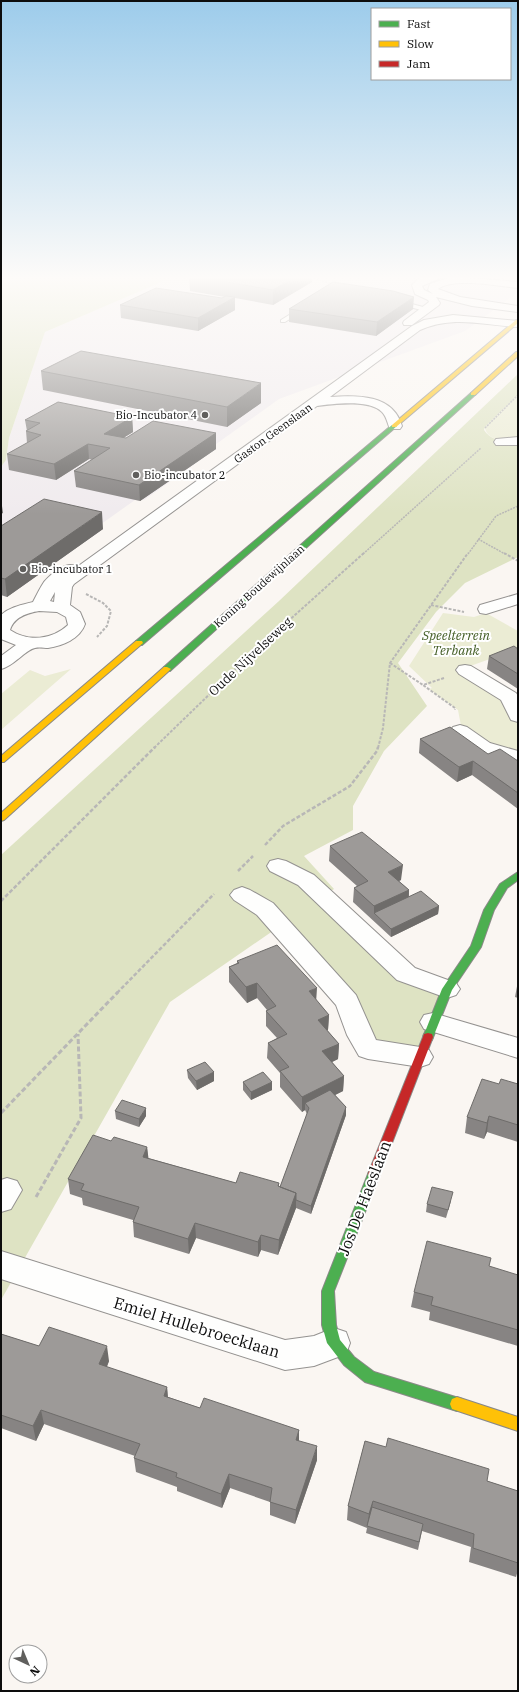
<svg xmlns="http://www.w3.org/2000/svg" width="519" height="1692" viewBox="0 0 519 1692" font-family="'IBM Plex Serif',serif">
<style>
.industrial{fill:#f0ebee}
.green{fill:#ebecd4}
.forest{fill:#dee3c3}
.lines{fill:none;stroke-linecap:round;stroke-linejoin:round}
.lane-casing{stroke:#949290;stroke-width:2}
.street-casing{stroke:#949290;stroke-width:2}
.fast-casing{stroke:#8a8987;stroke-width:2}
.slow-casing{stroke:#8a8987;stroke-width:2}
.jam-casing{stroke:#8a8987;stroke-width:2}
.path-far3{stroke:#b8b7b6;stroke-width:1.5;stroke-dasharray:2 1;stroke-linecap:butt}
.path-far2{stroke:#b8b7b6;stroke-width:2;stroke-dasharray:3 1.5;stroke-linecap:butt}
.path-far1{stroke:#b8b7b6;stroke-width:2.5;stroke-dasharray:4 2;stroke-linecap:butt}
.path{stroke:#b8b7b6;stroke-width:3;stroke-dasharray:5 2.5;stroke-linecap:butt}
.lane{fill:#fefefd;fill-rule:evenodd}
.street{fill:#fefefd;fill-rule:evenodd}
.fast{fill:#4caf50;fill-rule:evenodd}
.slow{fill:#ffc107;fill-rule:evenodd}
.jam{fill:#c62828;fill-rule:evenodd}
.wall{fill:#878483}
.shaded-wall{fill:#6e6c6a}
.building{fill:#9d9a98;stroke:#6e6c6a}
.poi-dot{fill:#605f5d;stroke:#fff;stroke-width:1.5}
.labels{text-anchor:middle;stroke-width:4;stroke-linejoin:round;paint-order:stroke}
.far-poi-label{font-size:11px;fill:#0d0d0d;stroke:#fff;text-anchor:start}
.far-street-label{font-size:11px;fill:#0d0d0d;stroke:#fff}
.park-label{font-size:13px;font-style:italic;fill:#435d25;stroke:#fff}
.street-label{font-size:13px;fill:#0d0d0d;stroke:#fff}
.near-street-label{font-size:16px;fill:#0d0d0d;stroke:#fff}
</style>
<rect width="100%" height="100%" fill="#faf6f2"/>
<path class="industrial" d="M173,277H518V292L465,331L279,399L212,447L216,449L144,500H135L97,527L103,529L7,597L1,595V467L6,460L9,438L45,332Z"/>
<path class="green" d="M518,395V441C507,441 488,442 485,428Z
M443,613L474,617L486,613L518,631V649L462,669L506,700L518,719V759L462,731L458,710L429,689L432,688L409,666Z
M71,669L1,730V694L30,670L45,676Z"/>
<path class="forest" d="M1,277H173L45,332L9,438L6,460L1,467Z
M518,374V395L485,427L484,430C492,442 505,441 518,441V557L465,583L436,612L398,663L427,706L384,751L353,806V830L304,856L334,889L323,896L406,974L447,989L420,1057L368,1049L280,926L170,1002L1,1300V855L279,601Z"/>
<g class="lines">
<g class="lane-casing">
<path id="lane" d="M397,300L423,307L424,308L421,310L395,303V301Z
M302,307L307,308L285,322H281V320Z"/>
</g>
<g class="street-casing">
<path id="street" d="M424,277H442L422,286L424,290L433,294L428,290L430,284L448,278L457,277L518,282V288C500,286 452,277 438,289L460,297L518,306V312L472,306L436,297L440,303L439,305L412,325H404L403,323L404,321L429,302L428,300L415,294L412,285L418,279Z
M453,315L518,321V327C484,325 453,315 420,330L330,397C357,395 393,394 402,426L400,429H390C387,423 387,417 382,412C369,399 334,404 317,406L74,584L72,587L70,605L80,612L85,624C80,639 62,646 48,648C44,648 39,647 35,648C25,650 14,666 1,669V656L16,645L1,639V615C10,607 21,605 33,602C36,596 40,588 44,582C51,574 67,560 77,567L412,326L424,320ZM55,592L54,602L50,601ZM39,611L57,612L66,617L68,625C52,640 28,642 10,630C14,617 27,613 39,611Z
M518,437V445H496L494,442L496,439Z
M518,594V604L486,614L480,613L478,609L480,605Z
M465,665L471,666L516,693L518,696V722L511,720L501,700L459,674L456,670L459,666Z
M460,725L467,727L490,743L518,751V766L511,764L501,758L476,751L453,735L450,731L453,727Z
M278,859L286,861L314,875L415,968L456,983L460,989L456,995L447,998L397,980L298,885L270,871L267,866L270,861Z
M242,887L250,890L273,903L356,995L376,1040L420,1047L429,1050L433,1057L429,1064L420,1067L368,1059L359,1056L347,1035L336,1005L257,915L234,900L230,895L234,890Z
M433,1013L518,1038V1058L424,1029L420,1022L424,1015Z
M7,1178L17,1181L22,1190L11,1209L1,1212V1180Z
M1,1251L285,1340L314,1336L334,1328L346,1332L350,1343L346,1354L314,1366L285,1370L1,1279Z"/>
</g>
<g class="fast-casing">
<path id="fast" d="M471,393L476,394L170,671H164V667Z
M392,425L397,426L142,645H136V641Z
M518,872V880L507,888L494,910L481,947L452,990L432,1040L428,1041L424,1040L423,1037L442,989L471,946L484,910L500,884Z
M374,1169L378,1171L380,1174L334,1291L336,1325L340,1340L354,1357L374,1372L462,1399L464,1404L462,1409L457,1411L365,1382L344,1365L327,1343L322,1325V1291L368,1174L370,1171Z"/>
</g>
<g class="slow-casing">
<path id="slow" d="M516,320H518V323L396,427H392V425Z
M516,352H518V356L475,395H471V393Z
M136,641H142L143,643L4,762H1V756Z
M164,667H167L171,669L4,820L1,821V813Z
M457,1397L518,1417V1431L452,1409L450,1404L452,1399Z"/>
</g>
<g class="jam-casing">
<path id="jam" d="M428,1033L432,1034L433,1037L380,1174L378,1177L374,1179L370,1177L368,1174L423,1037L424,1034Z"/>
</g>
<path class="path-far3" d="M311,277L332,284
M485,428L518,395
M478,539L505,554
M363,554L481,448
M468,554L496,516L518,506"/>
<path class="path-far2" d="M504,553L518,561
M86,594L103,603L111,611L107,626L97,637
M431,605L464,612
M390,663L423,685
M444,678L423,685L455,708V710
M154,748L248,657L364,553
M378,748L383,728L390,663L468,553"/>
<path class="path-far1" d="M265,845L283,826L350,786L377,751L378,747
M238,871L253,856
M1,901L155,747
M117,993L214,894"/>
<path class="path" d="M1,1113L118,992
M36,1197L81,1118L78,1034"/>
<use href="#lane" class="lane"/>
<use href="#street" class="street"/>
<use href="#fast" class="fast"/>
<use href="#slow" class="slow"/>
<use href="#jam" class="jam"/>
</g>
<path class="wall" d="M189,277H312V282L273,305L235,298V310L198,331L121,318L120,305L222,298L225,297L190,291Z
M289,309H413L376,336L289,322Z
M41,371L261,403L227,427L43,390Z
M132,417L133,432L123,438H126L216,433V449L140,501L76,487L74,471L93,460L89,459L56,480L9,470L7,454L27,443L26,431H27L25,420Z
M1,526L103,529L7,597L1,595Z
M518,649V689L487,669L489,656Z
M420,739L518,761V809L472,775L457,782L419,753Z
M330,846L401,880L399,881L409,890V896L439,906L438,914L391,937L353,902L354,888L357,886L329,861Z
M237,961L316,1000L329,1015L328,1030H327L339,1044L338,1059L332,1062L344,1076L343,1091L335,1095L346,1107V1115L311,1214L296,1208L278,1255L261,1250L258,1257L196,1238L189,1254L134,1237L133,1222V1220L83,1205L82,1198L70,1194L68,1179L111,1141L147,1147L148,1158L236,1183H279V1186L280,1187L307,1114L305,1110L302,1112L280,1087V1073L267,1058L268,1043L277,1038L266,1026V1011L267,1010L257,998L247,1003L229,982V967L237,963Z
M518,981V998L515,997Z
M187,1070L214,1072V1081L197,1090L188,1078Z
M243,1082H272V1090L251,1100L243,1090Z
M499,1084H518V1142L487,1132L484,1139L465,1133L467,1117Z
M115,1111L146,1116L139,1127L116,1119Z
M451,1201L446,1218L426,1212L427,1204Z
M518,1275V1346L429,1320L430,1312L411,1307L414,1292Z
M1,1334L39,1346L109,1361L107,1367L167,1387L168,1397L200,1408L299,1430V1441L317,1460L295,1524L270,1515V1502L230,1488L222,1508L177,1491V1487L136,1472L134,1458L135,1456L44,1424L36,1441L1,1428Z
M365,1441L518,1491V1570L516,1577L469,1562L471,1547L422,1531L418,1550L366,1533L367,1528L347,1520L348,1506Z"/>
<path class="shaded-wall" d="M295,277H312V282L273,305V290Z
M235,297V310L198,331V318Z
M414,297L413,309L376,336L377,322Z
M261,383V403L227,427V407Z
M132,417L133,432L107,448L104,434Z
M216,433V449L140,501L139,485Z
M88,444L89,459L56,480L54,464Z
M2,506L3,513L1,514V507Z
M102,512L103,529L7,597L5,579Z
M473,761L472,775L457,782L459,767Z
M403,865L401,880L387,886L388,872Z
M409,890L408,904L374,913V906Z
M439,906L438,914L391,937V929Z
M257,983V998L247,1003L246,987Z
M317,988L316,1003L309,991Z
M329,1015L328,1030L317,1035L318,1020Z
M339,1044L338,1059L322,1067V1051Z
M214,1072V1081L197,1090L196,1081Z
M344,1076L343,1091L309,1108L305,1103V1110L302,1112V1097Z
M272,1082V1090L251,1100V1092Z
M346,1107V1115L311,1214V1206Z
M146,1108V1116L139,1127V1119Z
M489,1116L487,1132L484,1139L487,1123Z
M147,1147L149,1162L143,1157Z
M296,1193V1208L278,1255L279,1240Z
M195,1223L196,1238L189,1254L188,1239Z
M261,1235V1250L258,1257V1242Z
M107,1346L109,1361L101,1379L99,1364Z
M167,1387L168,1401L164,1396Z
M41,1410L44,1424L36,1441L33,1426Z
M299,1430V1444L296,1440Z
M317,1446V1460L295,1524L296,1510Z
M229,1474L230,1488L222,1508L221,1494Z
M373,1501L371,1515L367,1526L369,1514Z"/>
<path class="building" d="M195,277H295L273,290Z
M333,282L393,291L414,297L377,322L289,309Z
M156,288L222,298L226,296L235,297L198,318L120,305Z
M81,351L261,383L227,407L41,371Z
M58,402L132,417L104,434L126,438L153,421L216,433L139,485L74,471L110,448L88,444L54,464L7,454L41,435L26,431L40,423L25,420Z
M44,499L102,512L5,579L1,578V526Z
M514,646L518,649V674L489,656Z
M450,727L488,754L500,749L518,761V793L473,761L459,767L420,739Z
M362,832L403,865L388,872L409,890L374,906L354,888L368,881L330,846Z
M421,891L439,906L391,929L374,913Z
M277,945L317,988L309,991L329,1015L318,1020L339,1044L322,1051L344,1076L302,1097L280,1071L289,1067L268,1043L287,1034L266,1011L276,1006L257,983L246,987L229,967L239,963L237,961Z
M205,1062L214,1072L196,1081L187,1070Z
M263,1072L272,1082L251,1092L243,1082Z
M482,1079L499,1084L501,1079L518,1084V1125L489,1116L487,1123L467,1117Z
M330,1090L346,1107L311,1206L296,1200V1193L280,1187L309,1108L305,1103Z
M122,1100L146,1108L139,1119L115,1111Z
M93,1135L111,1141L114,1137L147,1147L143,1157L236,1183L240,1172L279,1183L278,1186L296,1193L279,1240L261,1235L258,1242L195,1223L188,1239L133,1222L139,1207L81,1190L84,1184L68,1179Z
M432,1187L453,1192L448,1210L427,1204Z
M427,1241L491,1258L489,1266L518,1275V1330L431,1305L433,1297L414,1292Z
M49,1327L107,1346L99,1364L167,1387L164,1396L200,1408L204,1398L299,1430L296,1440L317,1446L296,1510L270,1502L272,1488L229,1474L221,1494L176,1477L177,1473L134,1458L140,1444L41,1410L33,1426L1,1415V1334L39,1346Z
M388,1438L489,1469L487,1481L518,1491V1563L473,1548L474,1534L373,1501L369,1514L348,1506L365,1441L386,1447Z
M372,1507L423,1524L419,1542L367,1526Z"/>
<linearGradient id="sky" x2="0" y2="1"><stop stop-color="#9dcceb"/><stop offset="0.54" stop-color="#fdfbf9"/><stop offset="1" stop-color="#fdfbf9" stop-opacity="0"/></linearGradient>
<rect width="519" height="514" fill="url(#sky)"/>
<g class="poi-dot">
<circle cx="205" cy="415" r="4"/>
<circle cx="136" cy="475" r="4"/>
<circle cx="23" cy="569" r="4"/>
</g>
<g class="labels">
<g class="far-poi-label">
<text x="197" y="419" text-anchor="end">Bio-Incubator 4</text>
<text x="144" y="479">Bio-incubator 2</text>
<text x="31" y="573">Bio-incubator 1</text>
</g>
<g class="far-street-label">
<text transform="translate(273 433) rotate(-36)" y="4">Gaston Geenslaan</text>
<text transform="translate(259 586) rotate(-42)" y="4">Koning Boudewijnlaan</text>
</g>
<g class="park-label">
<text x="456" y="640">Speelterrein<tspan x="456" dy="15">Terbank</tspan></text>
</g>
<g class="street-label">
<text transform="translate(250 656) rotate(-43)" y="5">Oude Nijvelseweg</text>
</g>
<g class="near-street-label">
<text transform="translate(364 1198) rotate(-69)" y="6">Jos De Haeslaan</text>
<text transform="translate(197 1327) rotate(17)" y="6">Emiel Hullebroecklaan</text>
</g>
</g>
<rect width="519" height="1692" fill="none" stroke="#0d0d0d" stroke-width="4"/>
<rect x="371" y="8" width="140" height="72" fill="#ffffff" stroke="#9e9e9e"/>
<rect x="379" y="21" width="20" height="6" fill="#4caf50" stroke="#9e9e9e"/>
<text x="407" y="28" font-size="12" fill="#0d0d0d">Fast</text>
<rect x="379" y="41" width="20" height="6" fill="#ffc107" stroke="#9e9e9e"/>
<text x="407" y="48" font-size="12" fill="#0d0d0d">Slow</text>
<rect x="379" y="61" width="20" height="6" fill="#c62828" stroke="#9e9e9e"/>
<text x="407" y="68" font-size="12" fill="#0d0d0d">Jam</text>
<g transform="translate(28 1664) rotate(136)"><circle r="19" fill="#ffffff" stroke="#9e9e9e"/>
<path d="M0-3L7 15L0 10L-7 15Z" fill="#605f5d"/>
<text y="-6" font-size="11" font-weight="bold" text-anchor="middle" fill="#0d0d0d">N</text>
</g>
</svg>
